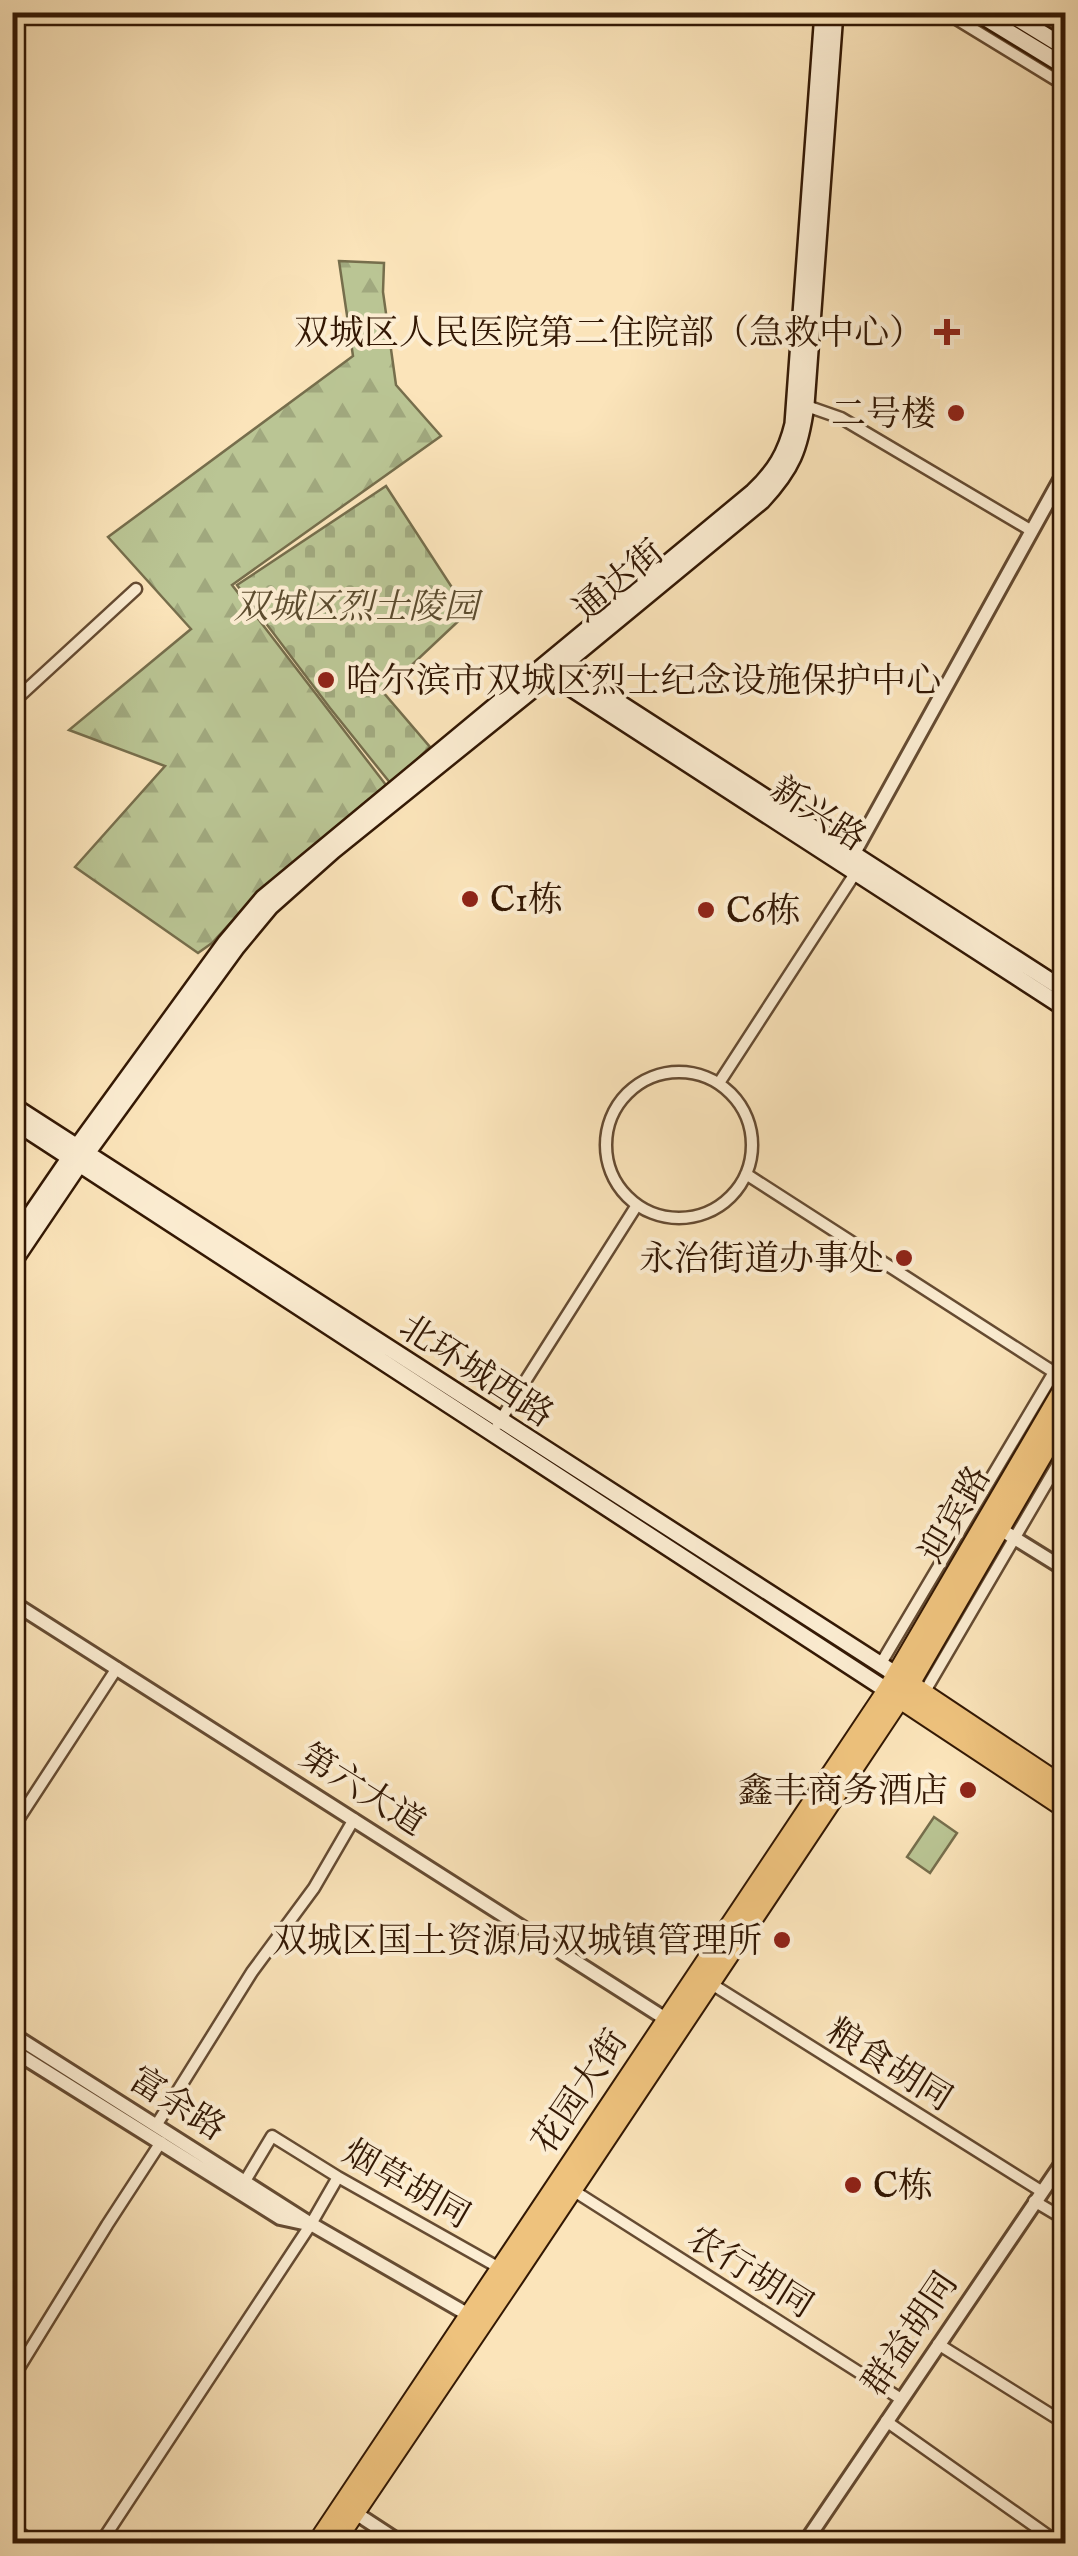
<svg xmlns="http://www.w3.org/2000/svg" width="1078" height="2556" viewBox="0 0 1078 2556" font-family="'IM FELL English','Noto Serif SC',serif">
<style>
.forest{fill:url(#forest-firs);stroke:#766e4c;stroke-width:2.5}
.cemetery{fill:url(#cemetery-stones);stroke:#766e4c;stroke-width:2.5}
.pitch{fill:#bac594;stroke:#766e4c;stroke-width:2.5}
.lines{fill:none;stroke-linecap:round;stroke-linejoin:round}
.minor-casing{stroke:#654b32;stroke-width:15}
.tertiary-casing{stroke:#654b32;stroke-width:18}
.secondary-casing{stroke:#331804;stroke-width:20}
.primary-casing{stroke:#331804;stroke-width:22}
.minor{stroke:#fcedd2;stroke-width:10}
.tertiary{stroke:#fcedd2;stroke-width:12}
.secondary{stroke:#fcedd2;stroke-width:15}
.primary{stroke:#eec27d;stroke-width:18}
.poi-dot{fill:#8f2418;stroke:#fcedd2;stroke-width:4}
.labels{text-anchor:middle;stroke-width:8;stroke-linejoin:round;paint-order:stroke}
.poi-label{font-size:35px;fill:#331804;stroke:#fcedd2;text-anchor:end}
.street-label{font-size:35px;fill:#331804;stroke:#fcedd2}
.park-label{font-size:35px;font-style:italic;fill:#5c4c2f;stroke:#fcedd2}
</style>
<defs>
<pattern id="forest-firs" width="22" height="20" patternUnits="userSpaceOnUse" patternTransform="scale(2.5)"><rect width="22" height="20" fill="#bac594"/><path d="M5 1l3.5 6h-7zM16 11l3.5 6h-7z" fill="#a0a87e"/></pattern>
<pattern id="cemetery-stones" width="16" height="16" patternUnits="userSpaceOnUse" patternTransform="scale(2.5)"><rect width="16" height="16" fill="#bac594"/><path d="M2 7V4a2 2 0 0 1 4 0v3zM10 15v-3a2 2 0 0 1 4 0v3z" fill="#a0a87e"/></pattern>
</defs>
<rect width="100%" height="100%" fill="#fbe4ba"/>
<filter id="stains"><feTurbulence type="fractalNoise" baseFrequency=".002" numOctaves="4"/><feColorMatrix values="0 0 0 0 .2 0 0 0 0 .09 0 0 0 0 .02 0 0 0 .5 -.17"/></filter>
<radialGradient id="worn" r=".72"><stop offset=".6" stop-color="#630" stop-opacity="0"/><stop offset="1" stop-color="#630" stop-opacity=".3"/></radialGradient>
<path class="forest" d="M339,261L384,263L383,292L396,385L441,436L232,585L386,785L257,894L212,943L198,953L75,867L165,766L69,730L191,629L108,537L353,356Z"/>
<path class="cemetery" d="M386,486L468,612L383,692L430,747L391,784L330,708L237,585Z"/>
<path class="pitch" d="M934,1817L957,1833L930,1873L907,1857Z"/>
<g class="lines">
<g class="minor-casing">
<path id="minor" d="M945,12L1066,86
M1038,12L1066,29
M801,404L841,418L1032,531
M12,703L136,589
M606 1145a73 73 0 1 1 146 0a73 73 0 1 1-146 0Z
M719,1083L856,872V868
M746,1174L1066,1380
M498,1424L637,1205
M880,1665L1066,1352
M924,1693L1066,1450
M12,1829L117,1668
M710,1983L1041,2191
M157,2124L252,1972L314,1888L354,1819
M245,2181L272,2136L338,2177L503,2270
M571,2189L901,2399
M1034,2201L1066,2220
M938,2344L1066,2424
M12,2379L107,2225L161,2142
M886,2421L1060,2544
M12,2528L36,2544
M100,2544L311,2224L338,2177"/>
</g>
<g class="tertiary-casing">
<path id="tertiary" d="M855,862L854,853L1066,469
M1000,1529L1066,1570
M12,1602L672,2023
M12,2034L311,2224L474,2318
M12,2050L280,2218L303,2223
M354,2512L403,2544
M804,2544L1066,2157"/>
</g>
<g class="secondary-casing">
<path id="secondary" d="M976,12L1066,67
M1007,12L1066,48
M556,662L1066,991
M543,670L1066,1009
M12,1105L903,1679
M12,1120L897,1697
M12,1242L77,1147L226,942L263,898L753,492C775,471 786,453 793,424L823,12
M12,1264L87,1153L236,948L270,907L333,851L551,675L762,501C792,469 800,449 806,405L835,12"/>
</g>
<g class="primary-casing">
<path id="primary" d="M910,1684L1066,1788
M900,1699L1066,1809
M316,2544L887,1690L1066,1384
M334,2544L515,2276L910,1684L1066,1415"/>
</g>
<use href="#minor" class="minor"/>
<use href="#tertiary" class="tertiary"/>
<use href="#secondary" class="secondary"/>
<use href="#primary" class="primary"/>
</g>
<g class="poi-dot">
<path d="M942 317h10v10h10v10h-10v10h-10v-10h-10v-10h10z"/>
<circle cx="956" cy="413" r="10"/>
<circle cx="326" cy="680" r="10"/>
<circle cx="470" cy="899" r="10"/>
<circle cx="706" cy="910" r="10"/>
<circle cx="904" cy="1258" r="10"/>
<circle cx="968" cy="1790" r="10"/>
<circle cx="782" cy="1940" r="10"/>
<circle cx="853" cy="2185" r="10"/>
</g>
<g class="labels">
<g class="poi-label">
<text x="924" y="344">双城区人民医院第二住院部（急救中心）</text>
<text x="936" y="425">二号楼</text>
<text x="346" y="692" text-anchor="start">哈尔滨市双城区烈士纪念设施保护中心</text>
<text x="490" y="911" text-anchor="start">C1栋</text>
<text x="726" y="922" text-anchor="start">C6栋</text>
<text x="884" y="1270">永治街道办事处</text>
<text x="948" y="1802">鑫丰商务酒店</text>
<text x="762" y="1952">双城区国土资源局双城镇管理所</text>
<text x="873" y="2197" text-anchor="start">C栋</text>
</g>
<g class="street-label">
<text transform="translate(618 580) rotate(-40)" y="12">通达街</text>
<text transform="translate(819 813) rotate(33)" y="12">新兴路</text>
<text transform="translate(477 1370) rotate(33)" y="12">北环城西路</text>
<text transform="translate(954 1514) rotate(-60)" y="12">迎宾路</text>
<text transform="translate(363 1789) rotate(32)" y="12">第六大道</text>
<text transform="translate(890 2064) rotate(32)" y="12">粮食胡同</text>
<text transform="translate(579 2091) rotate(-56)" y="12">花园大街</text>
<text transform="translate(178 2103) rotate(32)" y="12">富余路</text>
<text transform="translate(407 2183) rotate(30)" y="12">烟草胡同</text>
<text transform="translate(751 2271) rotate(32)" y="12">农行胡同</text>
<text transform="translate(909 2333) rotate(-56)" y="12">群益胡同</text>
</g>
<g class="park-label">
<text x="356" y="618">双城区烈士陵园</text>
</g>
</g>
<rect width="1078" height="2556" fill="none" stroke="#fbe4ba" stroke-width="50"/>
<rect x="15" y="15" width="1048" height="2526" fill="none" stroke="#331804" stroke-width="5"/>
<rect x="25" y="25" width="1028" height="2506" fill="none" stroke="#331804" stroke-width="2.5"/>
<rect width="100%" height="100%" filter="url(#stains)"/>
<rect width="100%" height="100%" fill="url(#worn)"/>
</svg>
